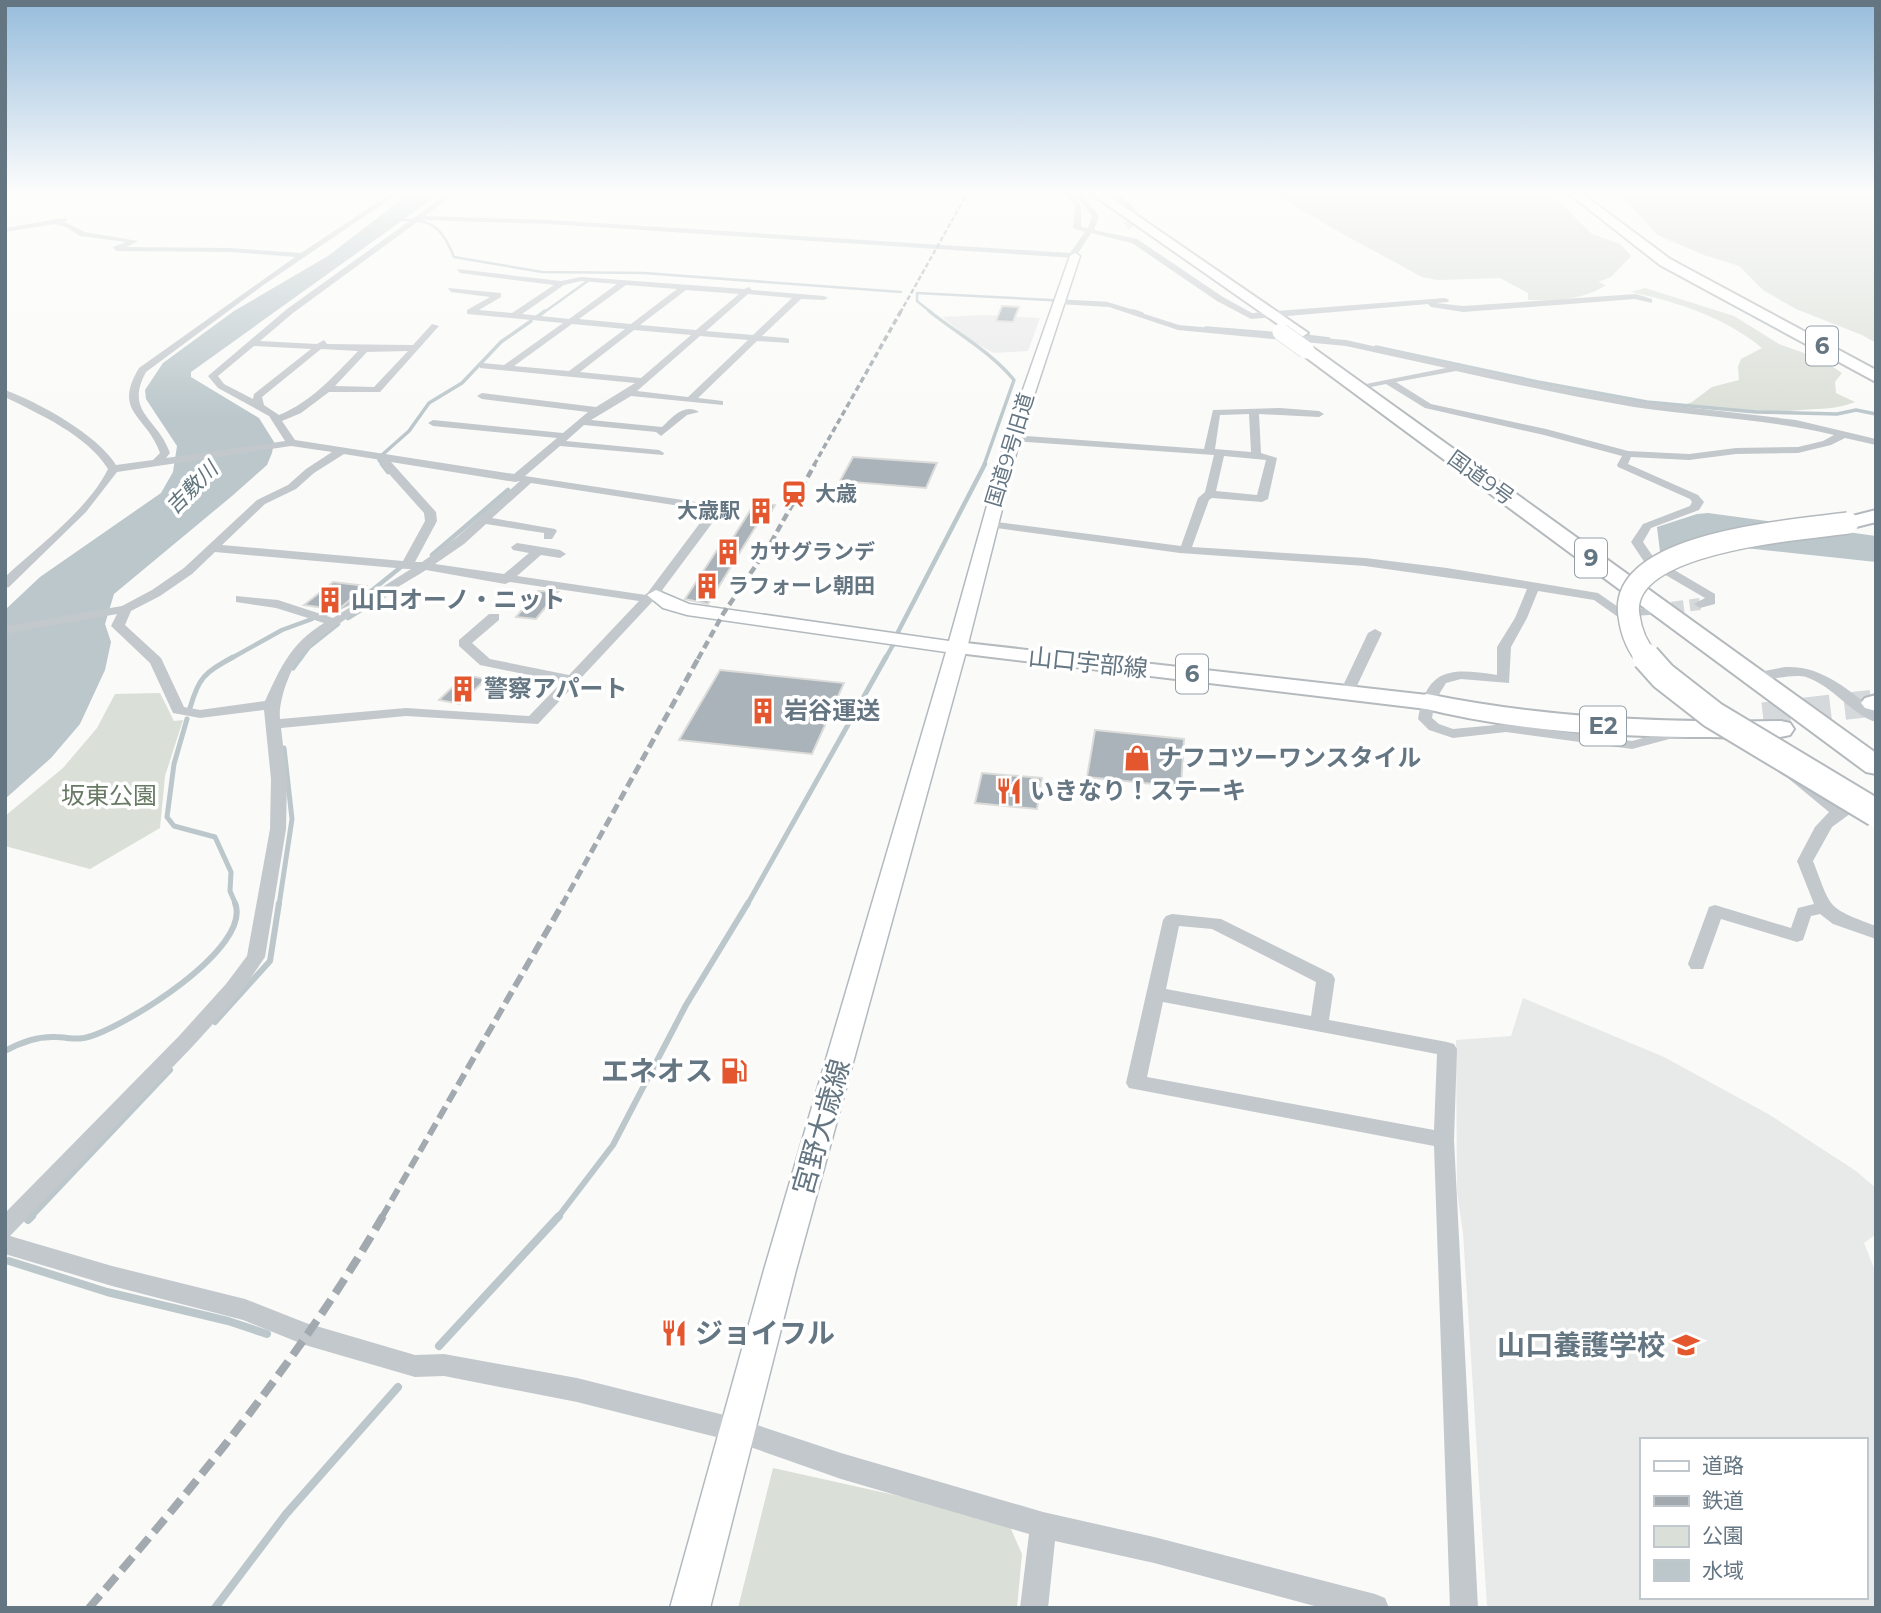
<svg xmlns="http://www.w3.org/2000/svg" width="1881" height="1613" viewBox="0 0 1881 1613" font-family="Montserrat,'Noto Sans JP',sans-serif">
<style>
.built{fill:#e8e9e9;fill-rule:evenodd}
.green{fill:#dadfd7}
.water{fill:#bbc7cb}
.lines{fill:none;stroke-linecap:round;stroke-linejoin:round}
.stream-far5{stroke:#bbc7cb;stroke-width:2.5}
.stream-far4{stroke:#bbc7cb;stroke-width:3.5}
.stream-far3{stroke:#bbc7cb;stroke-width:4.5}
.stream-far2{stroke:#bbc7cb;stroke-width:5}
.stream-far1{stroke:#bbc7cb;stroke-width:6}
.stream{stroke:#bbc7cb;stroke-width:8}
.building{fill:#aab3b9;stroke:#dcdcda;stroke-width:2}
.street-tunnel-far1{stroke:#d5d9db;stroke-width:8;stroke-dasharray:8 3.5;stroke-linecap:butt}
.street-tunnel{stroke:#d5d9db;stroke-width:12;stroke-dasharray:12 6;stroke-linecap:butt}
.highway-tunnel{stroke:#d5d9db;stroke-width:27;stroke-dasharray:27 14;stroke-linecap:butt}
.secondary-casing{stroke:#b3babf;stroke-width:3}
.primary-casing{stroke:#b5babe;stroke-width:4}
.highway-casing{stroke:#b4b9bd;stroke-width:4}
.street{fill:#c3c8cc;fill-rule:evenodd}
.secondary{fill:#fff;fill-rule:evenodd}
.primary{fill:#fff;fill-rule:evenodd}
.highway{fill:#fff;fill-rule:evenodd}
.rail-far5{stroke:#a2aab0;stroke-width:2.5;stroke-dasharray:5 2.5;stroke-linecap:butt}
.rail-far4{stroke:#a2aab0;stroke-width:3.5;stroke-dasharray:6 3.5;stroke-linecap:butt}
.rail-far3{stroke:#a2aab0;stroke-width:4.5;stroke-dasharray:8 4.5;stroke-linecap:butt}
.rail-far2{stroke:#a2aab0;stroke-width:5;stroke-dasharray:10 5;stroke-linecap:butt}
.rail-far1{stroke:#a2aab0;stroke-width:6;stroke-dasharray:13 6;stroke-linecap:butt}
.rail{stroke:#a2aab0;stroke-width:8;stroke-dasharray:17 8;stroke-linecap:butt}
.highway-bridge-far2-casing{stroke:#b4b9bd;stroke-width:18;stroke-linecap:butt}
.highway-bridge-far1-casing{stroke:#b4b9bd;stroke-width:24;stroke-linecap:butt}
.highway-bridge-casing{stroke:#b4b9bd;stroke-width:31;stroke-linecap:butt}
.highway-bridge-far2{stroke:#fff;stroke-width:17}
.highway-bridge-far1{stroke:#fff;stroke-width:21}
.highway-bridge{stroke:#fff;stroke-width:27}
.labels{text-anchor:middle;stroke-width:7;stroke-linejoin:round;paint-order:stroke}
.far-street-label{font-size:21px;fill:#657683;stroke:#fff}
.far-water-label{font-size:21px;font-style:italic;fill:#60757c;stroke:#fff}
.far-poi-label{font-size:21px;font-weight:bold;fill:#657683;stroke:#fff;text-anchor:start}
.shield{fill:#fff;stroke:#939fa8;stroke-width:2}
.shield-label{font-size:23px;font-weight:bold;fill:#657683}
.poi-label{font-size:24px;font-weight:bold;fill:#657683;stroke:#fff;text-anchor:start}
.street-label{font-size:24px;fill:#657683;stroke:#fff}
.park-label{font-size:24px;fill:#687a64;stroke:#fff}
.near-poi-label{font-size:28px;font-weight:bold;fill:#657683;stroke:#fff;text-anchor:end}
.near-street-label{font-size:28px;fill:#657683;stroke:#fff}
</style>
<rect width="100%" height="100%" fill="#fafaf8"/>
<path class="built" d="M985,315L1040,318L1028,351L994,353L975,343L942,317Z
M1523,998L1664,1057L1770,1115L1856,1171L1876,1188V1234L1864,1243L1876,1273V1608L1487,1607L1463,1233L1457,1192L1456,1040L1511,1036ZM1641,1440H1865V1597H1641Z"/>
<path class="green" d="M1272,192H1549L1592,234L1620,244L1631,256L1611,277L1598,282L1606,285C1581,301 1557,300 1528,300V293L1500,278L1437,280L1422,277L1332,228Z
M1629,192H1876V343L1862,335L1796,309L1763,290L1739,266L1704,255L1657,235L1626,200Z
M1645,288L1734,316L1779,344L1823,360L1842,373L1835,382L1836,393L1855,402C1836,410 1821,408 1801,410C1761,414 1721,411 1681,406L1692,402L1712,387L1739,380L1738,367L1741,359L1762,348C1724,317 1678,302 1631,292Z
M160,693L174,721L183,720L165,776L160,828L90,869L5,846V816L63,768L97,728L115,694Z
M773,1468L1007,1520L1022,1554L1017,1608H738Z"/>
<path class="water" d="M411,192H442L191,372V377L259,418L274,442L272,453L267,465L232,496L114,594L105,624L111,642L105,670L80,724L51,758L5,799L6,609L40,577L161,493L173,472L177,446L146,399L145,390L163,363L234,311L328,256Z
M1708,513L1876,536V562L1707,544L1677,553L1660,552L1657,527L1697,514Z"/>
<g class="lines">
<path class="stream-far5" d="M395,219C430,221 440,222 454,257L542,272L644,273L901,292
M543,313L589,280
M932,313L917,301V293L1106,303L1139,313"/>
<path class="stream-far4" d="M929,311C958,334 991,352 1014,380L984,465
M1133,311L1142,314
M537,317L545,311
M1206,328L1280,334
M1297,335L1329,339
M1376,347L1538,382L1647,402L1756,412L1837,414L1856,410L1876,414
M382,455L409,431L429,403L462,383L501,342L531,321
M379,460L383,465"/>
<path class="stream-far3" d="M382,464L388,472
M432,555L508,490
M323,615L365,596L401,567
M348,618L393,590
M898,632L985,464
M230,659L282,630L312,619
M300,659L309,647L338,624
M885,659L893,645"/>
<path class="stream-far2" d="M293,668L301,657
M190,708C199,676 205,673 233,657
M187,719L174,764L167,817L174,826L215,837L231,872L230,891L236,905
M279,905L292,819L284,748
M747,905L886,657"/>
<path class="stream-far1" d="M215,1022L270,961L279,903
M5,1051C21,1042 37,1036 56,1037C67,1037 78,1041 88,1037C125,1027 253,948 235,903
M31,1217L170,1070
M558,1217L613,1145L686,1005L748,903"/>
<path class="stream" d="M28,1220L32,1216
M9,1261L107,1292L228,1321L267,1334
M439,1346L559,1216
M215,1608L286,1514L398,1387"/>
</g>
<path class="building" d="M1002,306L1019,307L1013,322L996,321Z
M853,457L937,463L926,488L840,481Z
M755,503L775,505L767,519L761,518L708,604L685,599L721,544H729Z
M333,582L366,586L338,610L304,605Z
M538,591L558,592L536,619L516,617Z
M720,670L844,683L812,754L679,740Z
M465,675L486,679L460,704L439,700Z
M1095,730L1184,739L1181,787L1087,777Z
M982,773L1042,778L1037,809L975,803Z"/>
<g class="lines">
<path class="street-tunnel-far1" d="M1126,226L1137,218"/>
<path class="street-tunnel" d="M1654,610L1700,604"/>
<path class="highway-tunnel" d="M1763,716L1874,703"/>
<g class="secondary-casing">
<path id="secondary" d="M1075,253L1080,256L1020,438L967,648L796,1270L710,1608H670L764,1270L946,652L687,615L663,608L647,595L656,590L689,604L949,641L1006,438L1070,256Z"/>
</g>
<g class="primary-casing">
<path id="primary" d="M957,642L1427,695L1435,697L1438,702L1435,707L1427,709L950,652L947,648L950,644Z"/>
</g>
<g class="highway-casing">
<path id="highway" d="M1089,192H1103L1308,333L1300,338L1295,336Z
M1567,192H1580L1670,259L1876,370V382L1660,265Z
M1306,345L1312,347L1876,753V774L1866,772L1300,353L1298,350L1300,347Z
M1876,510V522L1848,529L1841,527L1838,523L1841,519Z
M1427,694C1544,718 1662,723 1781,721L1790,723L1794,729L1790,735C1765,741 1736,737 1710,737C1613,737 1513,731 1418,707L1414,702L1418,697Z
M1876,695V711L1865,708L1861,703L1865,698Z"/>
</g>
<path class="street" d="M393,192H400L262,286L146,372C124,413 158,418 170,453L166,458L285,441L269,416L218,388L208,376L287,309L450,192H457L425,216L549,220L1070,253L1085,232L1073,228L1075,206L1063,192H1070L1081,206V227L1088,228L1092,216L1073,192H1080L1099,216L1094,230L1137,239L1223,297L1252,313L1445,298L1449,300L1448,302L1436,303L1463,306L1636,294L1652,299V303L1635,299L1463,312L1431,307L1428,304L1251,319L1217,301L1132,243L1091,233L1075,258L549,224L420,220L293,313L260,341L317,344L324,340L327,344L413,345L432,324L439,326L380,392H329L301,413L282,421L295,440L514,474L557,438L433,426L428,423L433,420L563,433L588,412L482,399L477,396L482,393L596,407L635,383L480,368V364L483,363L504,365L563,323L467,314V310L490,297L451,292L448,288L501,293V297L479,310L512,313L554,285L460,273L457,269L561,281L581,277L744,289L749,287L752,290L824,296L828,298L824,300L801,299L762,336L786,338L789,339V343L757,341L698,398L723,401V405L631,396L591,420L662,427C673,417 684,403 699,412L687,415L661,436L656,432L584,425L566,441L659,450L664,453L663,455L560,446L525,476L709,504L722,510L663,589L660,598L652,602L538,724L406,716L281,728L287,779L286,829L265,957L240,994L193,1046L10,1236L112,1266L245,1299L306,1323L415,1355L444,1354L577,1378L736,1418L841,1453L1043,1512L1154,1537L1375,1594L1385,1598L1389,1608H1322L1154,1563L1055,1541L1048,1608H1020L1029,1534L841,1479L736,1442L577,1402L444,1376L415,1377L305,1345L243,1320L112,1286L5,1254V1213L179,1036L226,984L247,956L270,829L271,779L264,710L200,718L173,713L150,663L111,626L117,614L5,634V626L122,606L152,590L184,568L257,500L288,485L306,469L332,452L291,446L117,472L86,512L9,587L5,588V577C38,546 88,510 108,469C87,435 39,414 5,397V390C38,402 98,435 116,465L153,460L160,453C147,415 112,413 139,368L295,257L230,252L116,251L113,247L126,242L80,236L66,227L54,224L5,232V228L64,218L68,220L64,222L85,232L138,241L127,247L230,248L301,253ZM581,281L617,284L569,319L522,314L564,285ZM626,285L677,289L631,324L579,319ZM686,290L739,294L696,330L640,325ZM748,294L792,298L753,335L706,331ZM572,324L625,329L569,371L514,366ZM634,330L691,335L641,378L580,372ZM700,336L748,340L688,397L637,391ZM254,346L311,349L254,394L253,399L224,384L218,376ZM321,349L358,351C334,376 311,402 279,415L264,405L262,397ZM408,351L374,387L335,386L367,352ZM344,454L381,460L382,466L424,513L425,521L403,561L222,545L265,504L296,489L314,473ZM391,462L515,482L520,481L456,538L422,562H415L437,521L436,512ZM531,483L706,510L709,511L646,595L517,576L541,555L560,558L566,554L560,550L517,543L511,547L513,550L529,553L504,574L435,564L464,544L486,524L544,533V539H552L557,531L555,529L492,518ZM215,552L407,569H411L333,618L278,600L236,596V602L276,608L324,623C290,644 281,667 265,701L200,710L184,707L161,658L125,625L131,611L160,596L192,574ZM426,570L505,584L510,582L639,601L569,675L490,659L472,643L499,620V614H489L459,640V646L480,665L562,682L529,716L406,708L280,719C278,701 291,664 305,651C340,618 386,595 426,570Z
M1104,192C1119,192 1137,206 1139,219H1135L1129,209Z
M1061,300L1110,303L1179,325L1346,340L1546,385L1635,401L1796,420L1876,439V445L1845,438L1831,445L1798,453L1736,454L1689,460L1631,457L1628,464L1698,495L1704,502L1699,510L1651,528L1643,542L1654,558L1715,594V604L1700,608L1694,604L1705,598L1645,563L1631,542L1643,524L1690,506L1692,502L1690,499L1618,467L1617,465L1622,456L1544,435L1425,408L1386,384L1371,387L1366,384L1446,368L1346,346L1178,330L1109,307L1058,304L1057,302ZM1456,371C1515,384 1574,397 1634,407C1701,417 1768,419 1834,435L1823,441L1798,447L1736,448L1689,454L1628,451L1546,429L1431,404L1396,382Z
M1280,408L1319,411L1324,414L1319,417L1259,414L1261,453L1277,458L1268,499L1262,502L1212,498L1209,500L1192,547L1365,558L1447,568L1598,593L1621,609L1654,608L1655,611L1649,615L1618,617L1594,600L1538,591L1527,618L1511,647L1509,683L1461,679L1446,683L1435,701L1432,718L1439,724L1453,729L1506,724L1632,741L1673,730L1690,731L1692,734L1690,737L1673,738L1632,749L1506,732L1453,738L1429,730L1418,719C1427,667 1451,668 1497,675V647L1515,618L1527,589L1365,566L1180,553L989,527L983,524L989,521L1181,546L1198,498L1205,492L1214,455L1013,441L1008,438L1013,435L1204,449L1213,410ZM1249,414L1251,452L1215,449L1220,415ZM1224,456L1266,460L1257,495L1216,491Z
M1375,629L1382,633L1354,692L1352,695H1342L1340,692L1368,633Z
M1785,667C1822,665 1848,690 1876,711V722C1852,715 1833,686 1806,677C1789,672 1757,686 1747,677L1749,674Z
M1794,771L1799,773L1843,807L1852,808L1854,811L1832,827L1813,861C1832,910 1826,907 1876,926V939L1833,924L1820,914L1811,916L1803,940L1797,942L1721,919L1703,969H1691L1688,964L1709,907L1715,905L1791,928L1798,908L1814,904L1797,861L1815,827L1829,812L1789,779L1786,776Z
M1172,914L1221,919L1332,974L1335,979L1329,1020L1447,1042L1454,1044L1457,1049L1454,1140L1478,1608H1450L1434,1146L1129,1088L1126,1083L1163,920L1166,916ZM1179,926L1212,929L1316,982L1311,1016L1166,989ZM1163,1002L1437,1054L1434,1130L1147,1077Z"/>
<use href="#secondary" class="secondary"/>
<use href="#primary" class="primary"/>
<use href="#highway" class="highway"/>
<path class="rail-far5" d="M900,313L968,192"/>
<path class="rail-far4" d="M814,465L901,311"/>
<path class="rail-far3" d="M698,659L723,614L769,546L815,464"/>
<path class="rail-far2" d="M562,905L699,657"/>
<path class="rail-far1" d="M382,1217L563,903"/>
<path class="rail" d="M89,1608C196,1484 301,1358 383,1216"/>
<g class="highway-bridge-far2-casing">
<path id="highway-bridge-far2" d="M1281,332L1306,350"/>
</g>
<g class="highway-bridge-far1-casing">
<path id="highway-bridge-far1" d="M1648,659C1637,647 1631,631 1629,616C1616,541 1799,530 1848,523"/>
</g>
<g class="highway-bridge-casing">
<path id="highway-bridge" d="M1646,657L1663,676L1713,715L1876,813"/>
</g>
<use href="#highway-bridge-far2" class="highway-bridge-far2"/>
<use href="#highway-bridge-far1" class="highway-bridge-far1"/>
<use href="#highway-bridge" class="highway-bridge"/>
</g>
<linearGradient id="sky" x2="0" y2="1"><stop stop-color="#96bcdc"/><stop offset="0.46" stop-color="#fdfdfc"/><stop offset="1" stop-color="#fdfdfc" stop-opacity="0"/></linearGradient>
<rect width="1881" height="418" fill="url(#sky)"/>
<defs>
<g id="station-bare" transform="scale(2.1)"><path d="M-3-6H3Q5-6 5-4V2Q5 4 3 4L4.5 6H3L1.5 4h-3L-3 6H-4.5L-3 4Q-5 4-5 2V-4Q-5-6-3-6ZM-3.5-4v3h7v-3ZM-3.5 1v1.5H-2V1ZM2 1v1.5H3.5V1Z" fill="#e4572e" stroke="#fff" stroke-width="2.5" paint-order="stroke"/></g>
<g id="building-bare" transform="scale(2.1)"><path d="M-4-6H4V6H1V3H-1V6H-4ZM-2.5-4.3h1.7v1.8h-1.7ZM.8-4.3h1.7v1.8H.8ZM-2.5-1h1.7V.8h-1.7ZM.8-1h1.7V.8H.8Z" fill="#e4572e" stroke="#fff" stroke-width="2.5" paint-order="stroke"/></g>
<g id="shop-bare" transform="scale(2.1)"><path d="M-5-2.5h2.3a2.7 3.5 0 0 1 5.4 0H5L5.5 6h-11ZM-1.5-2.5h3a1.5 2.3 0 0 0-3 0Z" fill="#e4572e" stroke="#fff" stroke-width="2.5" paint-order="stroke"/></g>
<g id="restaurant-bare" transform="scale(2.1)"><path d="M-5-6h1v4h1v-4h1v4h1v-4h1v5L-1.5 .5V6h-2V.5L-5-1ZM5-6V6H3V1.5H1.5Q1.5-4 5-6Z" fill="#e4572e" stroke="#fff" stroke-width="2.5" paint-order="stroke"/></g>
<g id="fuel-bare" transform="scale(2.1)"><path d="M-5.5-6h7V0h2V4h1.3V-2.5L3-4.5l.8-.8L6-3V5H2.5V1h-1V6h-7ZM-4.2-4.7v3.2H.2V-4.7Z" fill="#e4572e" stroke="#fff" stroke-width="2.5" paint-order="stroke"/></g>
<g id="school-bare" transform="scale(2.1)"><path d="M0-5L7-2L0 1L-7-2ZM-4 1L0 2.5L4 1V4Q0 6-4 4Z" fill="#e4572e" stroke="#fff" stroke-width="2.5" paint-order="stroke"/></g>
</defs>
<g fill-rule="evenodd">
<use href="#station-bare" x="794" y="494"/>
<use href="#building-bare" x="761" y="511"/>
<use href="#building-bare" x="728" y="552"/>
<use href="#building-bare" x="707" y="586"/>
<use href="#building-bare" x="330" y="600"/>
<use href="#building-bare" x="463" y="689"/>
<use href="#building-bare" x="763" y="711"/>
<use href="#shop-bare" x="1137" y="758"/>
<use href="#restaurant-bare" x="1009" y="791"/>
<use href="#fuel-bare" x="734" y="1071"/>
<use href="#restaurant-bare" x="674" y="1333"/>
<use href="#school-bare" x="1686" y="1345"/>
</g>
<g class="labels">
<g class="far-street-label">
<text transform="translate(1010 450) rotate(-73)" y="7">国道9号旧道</text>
<text transform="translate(1481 478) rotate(36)" y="7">国道9号</text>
</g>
<g class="far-water-label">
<text transform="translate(192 488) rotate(-45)" y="7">吉敷川</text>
</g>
<g class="far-poi-label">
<text x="815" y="501">大歳</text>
<text x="740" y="518" text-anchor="end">大歳駅</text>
<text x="749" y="559">カサグランデ</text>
<text x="728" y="593">ラフォーレ朝田</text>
</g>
<g class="shield">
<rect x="1806" y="326.5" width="32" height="39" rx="5"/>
<rect x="1575" y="538.5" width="32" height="39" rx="5"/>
<rect x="1176" y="654.5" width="32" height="39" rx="5"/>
<rect x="1580" y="706.5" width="46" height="39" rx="5"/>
</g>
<g class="shield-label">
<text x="1822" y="354">6</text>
<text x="1591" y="566">9</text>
<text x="1192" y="682">6</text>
<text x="1603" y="734">E2</text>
</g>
<g class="poi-label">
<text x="351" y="608">山口オーノ・ニット</text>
<text x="484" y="697">警察アパート</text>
<text x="784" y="719">岩谷運送</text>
<text x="1158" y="766">ナフコツーワンスタイル</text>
<text x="1030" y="799">いきなり！ステーキ</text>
</g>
<g class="street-label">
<text transform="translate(1088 663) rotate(6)" y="8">山口宇部線</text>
</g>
<g class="park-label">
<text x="109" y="804">坂東公園</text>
</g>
<g class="near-poi-label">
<text x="713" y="1081">エネオス</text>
<text x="695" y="1343" text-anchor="start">ジョイフル</text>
<text x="1665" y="1355">山口養護学校</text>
</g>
<g class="near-street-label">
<text transform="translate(821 1127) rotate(-74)" y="10">宮野大歳線</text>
</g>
</g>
<rect width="1881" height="1613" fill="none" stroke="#657683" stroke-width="14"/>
<rect x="1640" y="1438" width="228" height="161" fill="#ffffff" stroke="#c1c8cd" stroke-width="2"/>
<rect x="1654" y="1461" width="35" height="10" fill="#ffffff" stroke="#c1c8cd" stroke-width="2"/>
<text x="1702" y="1473" font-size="21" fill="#657683">道路</text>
<rect x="1654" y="1496" width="35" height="10" fill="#a2aab0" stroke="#c1c8cd" stroke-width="2"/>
<text x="1702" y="1508" font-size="21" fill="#657683">鉄道</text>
<rect x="1654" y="1526" width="35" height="21" fill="#dadfd7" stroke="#c1c8cd" stroke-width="2"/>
<text x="1702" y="1543" font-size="21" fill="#657683">公園</text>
<rect x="1654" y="1560" width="35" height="21" fill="#bbc7cb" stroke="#c1c8cd" stroke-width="2"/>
<text x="1702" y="1578" font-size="21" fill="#657683">水域</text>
</svg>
